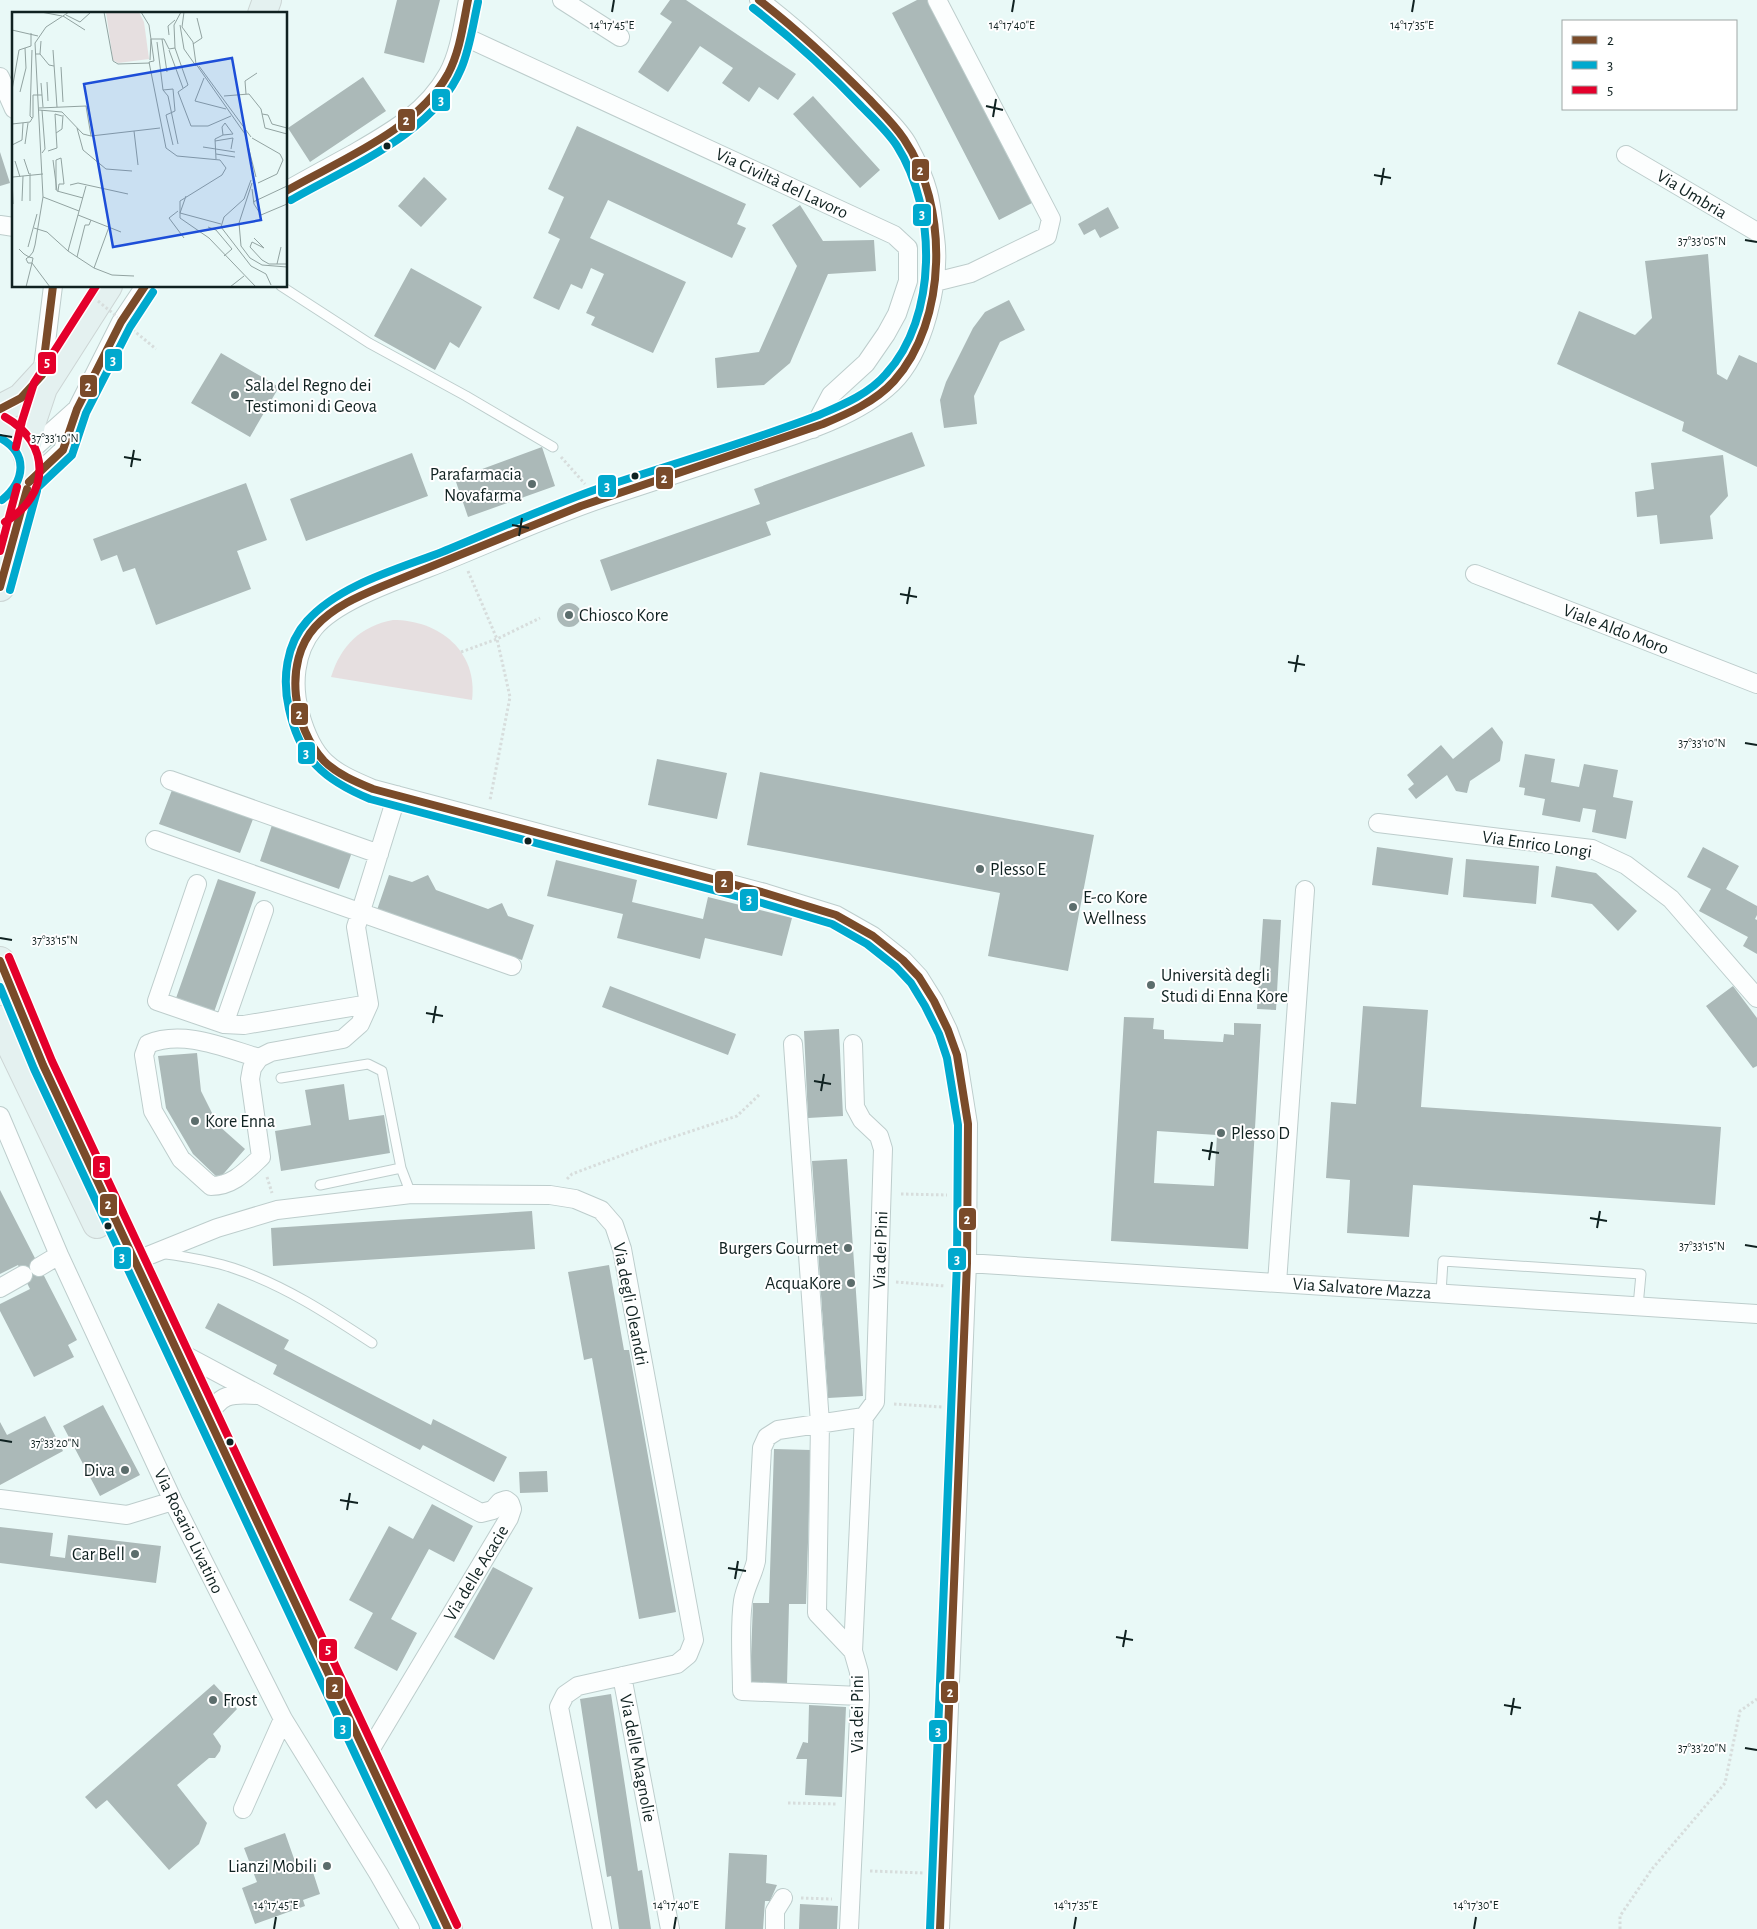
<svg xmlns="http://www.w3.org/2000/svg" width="1757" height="1929" viewBox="0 0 1757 1929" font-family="'Alegreya Sans',sans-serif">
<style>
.green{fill:#e6dfe0}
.building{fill:#abb9b8;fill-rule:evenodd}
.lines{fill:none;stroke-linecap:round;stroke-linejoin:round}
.lane-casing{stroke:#bdcdcc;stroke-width:11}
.street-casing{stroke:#bdcdcc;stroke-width:20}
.primary-casing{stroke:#ccd5d4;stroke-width:30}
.path{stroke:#d7dddc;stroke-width:3;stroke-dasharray:2.5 2.5;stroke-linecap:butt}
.lane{stroke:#fcfefe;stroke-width:9}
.street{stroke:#fcfefe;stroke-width:18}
.primary{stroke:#e4f1f0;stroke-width:28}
.path-bridge{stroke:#d7dddc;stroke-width:3;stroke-dasharray:2.5 2.5;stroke-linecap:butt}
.bus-1-casing{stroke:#fff;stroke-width:11}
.bus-2-casing{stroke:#fff;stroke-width:11}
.bus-3-casing{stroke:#fff;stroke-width:11}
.bus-1{stroke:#7a4b2a;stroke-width:8}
.bus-2{stroke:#00a9ce;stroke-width:8}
.bus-3{stroke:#e4002b;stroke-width:8}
.ticks{fill:none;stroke:#102221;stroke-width:2}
.bus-dot{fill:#102221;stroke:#fff;stroke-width:2}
.poi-dot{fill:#5c6d6c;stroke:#fff;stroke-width:2}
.labels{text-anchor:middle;stroke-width:4;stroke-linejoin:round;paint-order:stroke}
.street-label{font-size:18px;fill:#102221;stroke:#fff}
.poi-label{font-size:18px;fill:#102221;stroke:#fff;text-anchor:start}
.inset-road{fill:none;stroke:#92a3a1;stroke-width:1}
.view{fill:#1d4ed8;fill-opacity:0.15;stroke:#1d4ed8;stroke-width:2.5}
.inset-edge{fill:none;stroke:#102221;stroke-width:2.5}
.ticks-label{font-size:12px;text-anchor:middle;fill:#102221;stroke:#fff;stroke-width:4;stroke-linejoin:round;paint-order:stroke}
.line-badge{stroke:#fff;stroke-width:2}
.badge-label{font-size:14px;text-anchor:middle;font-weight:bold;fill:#fff}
</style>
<rect width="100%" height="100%" fill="#e9f9f7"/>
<path class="green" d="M393,620C439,620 478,651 472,700L331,677C341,645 361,626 393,620Z"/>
<path class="building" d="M397,0H440L424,63L384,53Z
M670,0H686L796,74L778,100L759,87L749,102L722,83L733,68L700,46L668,92L638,72L672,22L660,14Z
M917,0H927L1032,203L999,220L892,13Z
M363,77L386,111L310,162L288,128Z
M813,96L880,170L860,188L793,114Z
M577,126L746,204L737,224L746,228L732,258L608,200L590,238L686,282L653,353L591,325L595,317L586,313L604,274L591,268L582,289L571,284L559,310L533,298L560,239L548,233L564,197L548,189Z
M0,152L10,183L0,186Z
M424,177L447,199L421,227L398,206Z
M800,205L823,241L874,240L876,271L828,274L790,363L764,385L717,388L715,358L759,352L797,266L772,225Z
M1108,207L1119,228L1100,238L1095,229L1084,235L1078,224Z
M1708,254L1717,374L1727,380L1739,355L1757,363V467L1682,431L1684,422L1557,364L1579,311L1635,335L1652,318L1645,261Z
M411,268L482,307L459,348L450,342L435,370L374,336Z
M1009,300L1025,330L1000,342L974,396L977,424L944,428L940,400L946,382L973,328L985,312Z
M221,353L279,387L250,437L191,403Z
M912,432L925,466L766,522L771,535L611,591L600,560L760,504L754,489Z
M542,447L555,486L468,517L455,479Z
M412,453L428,496L306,541L290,499Z
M1723,455L1728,496L1710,516L1713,539L1660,544L1657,515L1637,517L1635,492L1654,489L1651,463Z
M246,483L267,540L237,551L251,589L156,625L135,568L123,572L117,555L101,561L93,539Z
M557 615a12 12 0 1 1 24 0a12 12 0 1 1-24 0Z
M1492,727L1503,742L1500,761L1470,781L1467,793L1456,791L1447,775L1416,799L1408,789L1414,784L1407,775L1441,745L1453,759Z
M1525,754L1555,759L1551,782L1579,787L1584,764L1618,770L1613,797L1633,801L1626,839L1592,832L1596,810L1583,808L1580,822L1542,815L1545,799L1524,795L1525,788L1519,787Z
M657,759L727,773L717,819L648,805Z
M760,772L1094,835L1068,971L988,956L1000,893L747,845Z
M172,790L253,819L240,853L159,824Z
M272,825L352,852L339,889L260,861Z
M1377,847L1453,858L1448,895L1372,885Z
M1703,847L1739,866L1726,889L1757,906V915L1755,919L1757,920V954L1743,946L1748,937L1699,911L1711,889L1687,877Z
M1466,859L1539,866L1536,904L1463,897Z
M556,860L637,880L632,902L703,919L708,897L792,918L782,956L705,938L700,959L617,938L623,914L547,896Z
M1556,866L1596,873L1637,911L1618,931L1592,904L1551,897Z
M389,875L412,882L428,875L436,890L488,909L502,903L508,916L534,925L522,960L377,910Z
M218,879L256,892L213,1015L175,1001Z
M1263,919L1281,920L1276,1010L1257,1009Z
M610,986L736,1034L728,1055L602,1007Z
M1733,986L1757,1018V1066L1753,1068L1706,1006Z
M1363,1006L1428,1010L1421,1107L1721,1127L1715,1205L1413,1185L1409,1237L1347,1233L1350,1180L1326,1178L1331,1102L1356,1104Z
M1124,1017L1154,1018L1153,1029L1164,1030V1039L1223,1042L1224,1034L1234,1035V1023L1261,1024L1248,1249L1111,1241ZM1157,1131L1217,1135L1214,1186L1154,1183Z
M839,1029L843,1116L808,1118L804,1031Z
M197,1053L201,1091L218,1125L245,1149L219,1179L193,1154L166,1108L158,1056Z
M344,1084L349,1120L384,1115L390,1153L281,1171L275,1131L311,1125L305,1090Z
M847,1159L863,1396L828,1398L812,1161Z
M0,1190L77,1340L68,1345L74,1357L34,1377L0,1311V1304L30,1289L18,1265L0,1274Z
M532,1211L535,1249L273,1266L271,1228Z
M609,1265L624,1350H629L676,1612L639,1619L592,1358L584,1360L568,1272Z
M218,1303L289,1340L284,1349L431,1425L433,1419L507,1457L494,1482L423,1445L420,1450L273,1374L277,1365L205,1328Z
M103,1405L140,1475L100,1496L63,1426Z
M45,1416L63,1451L0,1485V1422L7,1435Z
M774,1449L811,1450L806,1604H789L787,1685L750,1684L753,1603H769Z
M547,1471L548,1492L520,1493L519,1472Z
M432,1504L473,1526L454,1562L429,1549L391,1619L417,1633L397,1671L354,1648L373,1613L349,1600L389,1526L413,1539Z
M0,1527L53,1533L50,1556L65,1558L68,1535L161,1546L156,1583L0,1563Z
M493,1567L533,1588L494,1660L454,1637Z
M214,1684L237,1709L213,1734L221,1746L220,1751L215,1758H209L177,1785L207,1823L199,1844L169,1870L107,1800L96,1809L85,1797Z
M611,1694L638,1871L642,1870L651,1929H619L611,1876L607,1877L580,1699Z
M809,1705L846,1707L842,1797L805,1795L807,1759H796L803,1742L808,1743Z
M285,1833L298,1870L311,1866L320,1894L303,1900L305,1906L255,1924L242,1888L257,1882L244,1848Z
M729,1853L767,1855L766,1883L777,1885L770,1901H765L763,1929H725Z
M800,1904L838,1906L837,1929H799Z"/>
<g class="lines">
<g class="lane-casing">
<path id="lane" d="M281,286L369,343L466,396L553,447
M281,1078L368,1064L382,1071L401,1168L411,1194
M320,1185L401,1168
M161,1253C185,1257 210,1260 233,1268C284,1285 328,1314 372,1343
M1441,1293L1443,1261L1641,1274L1638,1306"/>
</g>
<g class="street-casing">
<path id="street" d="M562,0L620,37
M759,0C801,32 838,67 874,105C885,117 900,130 908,145C915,158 924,177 928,192C932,207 933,223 935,237C941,280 924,352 892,383C856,418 792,436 746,451C698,467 651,482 603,498C544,518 486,545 428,568C395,581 336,601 314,628C294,652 292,686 300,714C313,761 330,771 373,789L765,893L836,915L873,936L903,960L919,977L934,1001L948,1030L957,1055L968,1124L967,1263L940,1929
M461,35L894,235L908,248V281L897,314L886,334L866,363L831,395L813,429
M0,77L14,109
M1626,155L1757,232
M286,191C309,178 331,166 353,154C391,132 426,113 448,74C460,52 463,24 468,0
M0,225L14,227
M935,282L971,273L1047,236L1051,219L937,0
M42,375L53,286
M28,453L77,409
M29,482L63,450L77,409L121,322L145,286
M1475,574L1757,684
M170,780L379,854
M1378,823L1592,849L1626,865L1671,899L1757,998
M155,840L512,966
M197,884L157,1001L224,1024L244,1025L369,1004
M224,1024L264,910
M793,1044L820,1423L817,1613L853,1651L859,1672L860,1696L849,1929
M853,1044L855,1107L862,1120L879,1136L883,1149L875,1402L864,1417L778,1430L767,1437L762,1448L756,1561C753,1575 745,1587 743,1601C739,1628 742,1663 742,1691L860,1696
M259,1058C225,1048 183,1029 148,1044L144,1055L153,1111L181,1159L211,1186C233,1186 246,1171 261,1157L250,1079L252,1068L259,1058L271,1052L343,1039L360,1024L369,1004L356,927L397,795
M0,1116L59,1255L173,1501L283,1719L378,1873L410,1929
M135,1261L217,1228L277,1210L411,1194L550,1195L575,1199L601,1210L614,1225L622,1249L694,1640L688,1655L677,1664L578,1686L565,1695L559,1707L602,1929
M967,1263L1757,1314
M39,1267L59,1255
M1277,1283L1305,890
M0,1288L23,1275
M177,1351L481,1513L493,1510L500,1502L506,1500L510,1503L512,1509L509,1518L367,1755
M209,1419C217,1394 232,1393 257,1395
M0,1499L127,1515L173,1501
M853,1651L864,1417
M622,1676L670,1929
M243,1809L283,1719
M775,1929V1911L783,1898"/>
</g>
<g class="primary-casing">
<path id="primary" d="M262,14L267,0
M0,409L21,398L44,373
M0,426C31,439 41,477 16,502C12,507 5,510 0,513
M26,449L31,424L43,388L108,286
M0,587L17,528L27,489
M0,961L43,1065L448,1929
M0,1020L4,1031L97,1224"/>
</g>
<path class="path" d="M561,457L585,484
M468,571L497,639L510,697L490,800
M461,652L497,639L540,618
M267,1177L272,1193
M567,1179L572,1174L652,1144L737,1116L760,1094
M901,1194L947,1195
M896,1282L945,1286
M894,1404L942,1407
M788,1803L837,1804
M870,1871L924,1873
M801,1898L832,1899
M1620,1929V1916L1652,1869L1725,1783L1740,1711L1757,1699"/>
<use href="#lane" class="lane"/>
<use href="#street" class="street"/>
<use href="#primary" class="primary"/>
<path class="path-bridge" d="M98,301L156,349"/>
<g class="bus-1-casing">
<path id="bus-1" d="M759,0C798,30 834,64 869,99C881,112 894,124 904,139C949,205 948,321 894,381C875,402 847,414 823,424L581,506L383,586C359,596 333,607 315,627C283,662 293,728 324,761C337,774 356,782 373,789L765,893L836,915L873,936L903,960L919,977L934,1001L948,1030L957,1055L968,1124L967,1263L940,1929
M286,191C340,160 417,130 448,74C460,51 463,25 468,0
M0,409L21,398L42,375L53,286
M29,482L63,450L77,409L121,322L145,286
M0,587L27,489
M0,961L43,1065L448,1929"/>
</g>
<g class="bus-2-casing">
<path id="bus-2" d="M753,8C792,38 828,71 862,107C874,119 888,132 897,146C937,209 938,317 886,374C869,394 842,405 819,415C746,443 671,464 597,489C544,508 493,531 442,552C398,569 339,585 307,621C286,644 282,679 289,709C300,759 324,780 370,799L762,903L832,924L867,944L896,967L911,983L925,1006L939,1034L947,1058L958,1125L957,1263L930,1929
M291,200C348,167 434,134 461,69C470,48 473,24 478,2
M0,438C29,454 25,481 2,500
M36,489L72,455L86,413L130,327L153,292
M10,590L37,491
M0,987L34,1069L437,1929"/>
</g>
<g class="bus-3-casing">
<path id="bus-3" d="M5,417C51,443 51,495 5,522
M16,447L22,421L34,383L96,286
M0,551L17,487
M9,957L52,1061L457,1925"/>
</g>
<use href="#bus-1" class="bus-1"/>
<use href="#bus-2" class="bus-2"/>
<use href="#bus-3" class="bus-3"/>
</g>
<path class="ticks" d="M612,12L614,0M1012,12L1014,0M1412,12L1414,0M986,106L1003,110M993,117L996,99M1374,175L1391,178M1381,185L1384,168M1745,240L1757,242M0,435L12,437M124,457L141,460M131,467L134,450M512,525L529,528M519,536L522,518M900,594L917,597M907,604L910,587M1288,662L1305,665M1295,672L1298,655M1745,743L1757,745M0,938L12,940M426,1013L443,1016M433,1023L436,1006M814,1081L831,1084M821,1091L824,1074M1202,1150L1219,1153M1209,1160L1212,1142M1590,1218L1607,1221M1597,1228L1600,1211M1745,1245L1757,1247M0,1440L12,1442M340,1500L358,1503M347,1510L350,1493M728,1568L746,1571M735,1579L738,1561M1116,1637L1133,1640M1123,1647L1126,1630M1504,1705L1521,1708M1511,1715L1514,1698M1745,1748L1757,1750M274,1929L276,1917M674,1929L676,1917M1074,1929L1076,1917M1474,1929L1476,1917"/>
<g class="bus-dot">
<circle cx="387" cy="146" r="4.5"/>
<circle cx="635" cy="476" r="4.5"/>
<circle cx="528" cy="841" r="4.5"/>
<circle cx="108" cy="1226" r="4.5"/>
<circle cx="230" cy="1442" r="4.5"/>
</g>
<g class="poi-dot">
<circle cx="235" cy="395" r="5"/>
<circle cx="532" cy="484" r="5"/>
<circle cx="569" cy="615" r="5"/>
<circle cx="980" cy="869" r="5"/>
<circle cx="1073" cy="907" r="5"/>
<circle cx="1151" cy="985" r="5"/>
<circle cx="195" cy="1121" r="5"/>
<circle cx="1221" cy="1133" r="5"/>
<circle cx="848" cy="1248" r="5"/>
<circle cx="851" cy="1283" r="5"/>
<circle cx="125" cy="1470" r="5"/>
<circle cx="135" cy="1554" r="5"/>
<circle cx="213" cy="1700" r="5"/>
<circle cx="327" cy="1866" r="5"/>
</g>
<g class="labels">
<g class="street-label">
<text transform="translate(782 183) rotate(25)" y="6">Via Civiltà del Lavoro</text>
<text transform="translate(1692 194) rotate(31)" y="6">Via Umbria</text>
<text transform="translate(1616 629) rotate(21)" y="6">Viale Aldo Moro</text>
<text transform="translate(1537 844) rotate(8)" y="6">Via Enrico Longi</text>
<text transform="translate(880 1250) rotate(-88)" y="6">Via dei Pini</text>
<text transform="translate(1362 1288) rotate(4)" y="6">Via Salvatore Mazza</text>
<text transform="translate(631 1304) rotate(79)" y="6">Via degli Oleandri</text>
<text transform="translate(189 1531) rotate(64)" y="6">Via Rosario Livatino</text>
<text transform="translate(476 1573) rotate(-59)" y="6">Via delle Acacie</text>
<text transform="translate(857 1714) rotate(-90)" y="6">Via dei Pini</text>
<text transform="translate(638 1758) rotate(79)" y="6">Via delle Magnolie</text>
</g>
<g class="poi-label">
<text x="245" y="391">Sala del Regno dei<tspan x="245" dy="21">Testimoni di Geova</tspan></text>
<text x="522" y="480" text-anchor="end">Parafarmacia<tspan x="522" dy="21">Novafarma</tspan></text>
<text x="579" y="621">Chiosco Kore</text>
<text x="990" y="875">Plesso E</text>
<text x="1083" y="903">E-co Kore<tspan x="1083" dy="21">Wellness</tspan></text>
<text x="1161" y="981">Università degli<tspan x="1161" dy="21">Studi di Enna Kore</tspan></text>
<text x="205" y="1127">Kore Enna</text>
<text x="1231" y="1139">Plesso D</text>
<text x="838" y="1254" text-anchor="end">Burgers Gourmet</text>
<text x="841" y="1289" text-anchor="end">AcquaKore</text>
<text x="115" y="1476" text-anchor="end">Diva</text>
<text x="125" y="1560" text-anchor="end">Car Bell</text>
<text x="223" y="1706">Frost</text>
<text x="317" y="1872" text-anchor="end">Lianzi Mobili</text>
</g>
</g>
<g transform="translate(12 12)">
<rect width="275" height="275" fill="#e9f9f7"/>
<path d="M94,0H127L132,10L137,47L106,51L101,48Z" fill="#e6dfe0"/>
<path class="inset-road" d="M29,0L50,4M92,0L101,49L106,52L138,51M129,0L137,13L142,49M172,0L170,15L181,30L184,52L233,122L244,165M54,3L68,10L79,0M51,4L73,18M168,13L172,37L184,54M0,18L26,24M157,23L156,14L163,8M139,27H152L157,37L163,36L176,73L166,80L179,114H196L219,104M150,27L155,60M145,30L151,78L156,84L166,132M181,32L190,26L185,6M163,36L162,13L169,0M20,38L18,104L20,106M41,38L45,95M157,38L171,76M23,42H28L29,29M28,42L37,53L42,54M138,48L139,27M142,49L137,50L154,136L165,144L208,148L214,156L210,163L168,189V206L197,226L244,275M187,54L239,125M49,55L51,90M192,66L183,89L214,97M35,70L36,89M29,71L31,95M0,78L7,38L19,34V21M151,78L161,77L163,99L154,103L161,133M8,80L14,56L13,36M234,82L233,69L245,61M212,84L237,82L249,97L253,116L275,122M27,96L74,94L79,124L148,116M27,98L50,100L71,122L79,124M250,102L256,103L260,112L275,116M0,112L18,110L21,105V83H30M65,116L71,138L94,157L120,159M122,119L126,153M44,121L50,117L51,103M240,126L268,142L271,148L265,162L246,171M203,129L221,126L219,137M13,132L16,111M0,133L10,128L11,111M191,135L223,140M36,139L45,136L43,102L50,104M30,141L33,137L30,98M204,142L223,145M12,147L17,162M204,147L203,127L211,123L210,115L213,111L221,122L211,123M41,148L45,179L71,186M3,149L8,165M0,163L1,192M1,165L31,162M239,168L232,187L212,205L209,215L239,254L254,262L259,273M240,171L227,211L229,234L238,246L250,253L275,255M58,173L66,171L116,182M240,177L242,192L249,203L275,192M44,178V148L49,146L52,172H47L46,179M174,184L168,201L209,212M31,185L67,199M10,189L11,164M18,189V161M241,190L275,174M166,199L157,206L172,226M66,203L109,220M196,215L204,218L220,237L212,244M22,216L35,220L56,239L82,256L100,263L122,264M242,226L252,236L240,230L238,235L250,248L257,252H275M16,235L25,202M7,237L12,242L17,245L21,246L20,251H16L14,247L15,246L17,245L21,240L23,233L31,185L23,31L34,15L57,0M56,239L74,174M65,245L73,213H77L79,208M20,251L38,275M265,252L269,235M82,256L97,215M14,275L20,251M218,275L232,264"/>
<path class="view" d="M220,46L249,208L101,235L72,72Z"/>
<rect width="275" height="275" class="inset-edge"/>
</g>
<g class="ticks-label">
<text x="612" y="29">14°17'45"E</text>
<text x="1012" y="29">14°17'40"E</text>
<text x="1412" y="29">14°17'35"E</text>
<text x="1702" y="245">37°33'05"N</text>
<text x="55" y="442">37°33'10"N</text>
<text x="1702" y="747">37°33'10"N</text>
<text x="55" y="944">37°33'15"N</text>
<text x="1702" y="1250">37°33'15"N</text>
<text x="55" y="1447">37°33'20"N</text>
<text x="1702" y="1752">37°33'20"N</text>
<text x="276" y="1909">14°17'45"E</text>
<text x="676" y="1909">14°17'40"E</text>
<text x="1076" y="1909">14°17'35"E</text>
<text x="1476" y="1909">14°17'30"E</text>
</g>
<g class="line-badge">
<rect x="431" y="88" width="20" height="24" rx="5" fill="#00a9ce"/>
<rect x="397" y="108" width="19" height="24" rx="5" fill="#7a4b2a"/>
<rect x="911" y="158" width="19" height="24" rx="5" fill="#7a4b2a"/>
<rect x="912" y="203" width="20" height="24" rx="5" fill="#00a9ce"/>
<rect x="104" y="348" width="19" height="24" rx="5" fill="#00a9ce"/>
<rect x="37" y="351" width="20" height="24" rx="5" fill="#e4002b"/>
<rect x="79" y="374" width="19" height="24" rx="5" fill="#7a4b2a"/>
<rect x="655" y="466" width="19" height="24" rx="5" fill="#7a4b2a"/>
<rect x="597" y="474" width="20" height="24" rx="5" fill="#00a9ce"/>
<rect x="290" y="702" width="19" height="24" rx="5" fill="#7a4b2a"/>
<rect x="297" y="741" width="19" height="24" rx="5" fill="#00a9ce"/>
<rect x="714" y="870" width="20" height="24" rx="5" fill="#7a4b2a"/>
<rect x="739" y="888" width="20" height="24" rx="5" fill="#00a9ce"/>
<rect x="92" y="1155" width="19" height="24" rx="5" fill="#e4002b"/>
<rect x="99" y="1193" width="19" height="24" rx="5" fill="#7a4b2a"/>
<rect x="958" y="1207" width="19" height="24" rx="5" fill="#7a4b2a"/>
<rect x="113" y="1246" width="19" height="24" rx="5" fill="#00a9ce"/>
<rect x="947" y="1247" width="20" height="24" rx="5" fill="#00a9ce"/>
<rect x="318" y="1638" width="20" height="24" rx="5" fill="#e4002b"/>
<rect x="325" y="1676" width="19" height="24" rx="5" fill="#7a4b2a"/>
<rect x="940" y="1680" width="19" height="24" rx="5" fill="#7a4b2a"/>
<rect x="333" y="1716" width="19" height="24" rx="5" fill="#00a9ce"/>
<rect x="928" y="1719" width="20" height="24" rx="5" fill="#00a9ce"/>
</g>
<g class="badge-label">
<text x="441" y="105">3</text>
<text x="406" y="125">2</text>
<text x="920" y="175">2</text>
<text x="922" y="219">3</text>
<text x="113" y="365">3</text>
<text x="47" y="367">5</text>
<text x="88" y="391">2</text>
<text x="664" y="483">2</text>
<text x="607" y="491">3</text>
<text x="299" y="719">2</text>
<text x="306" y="758">3</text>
<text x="724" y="887">2</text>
<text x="749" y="904">3</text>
<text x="102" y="1171">5</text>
<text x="108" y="1209">2</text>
<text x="967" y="1224">2</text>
<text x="122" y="1262">3</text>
<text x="957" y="1264">3</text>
<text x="328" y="1654">5</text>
<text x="335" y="1692">2</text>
<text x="950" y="1697">2</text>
<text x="343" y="1733">3</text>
<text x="938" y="1736">3</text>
</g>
<rect x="1562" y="20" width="175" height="90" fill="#ffffff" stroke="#9fa7a6"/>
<rect x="1572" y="36" width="25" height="8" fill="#7a4b2a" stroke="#9fa7a6"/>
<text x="1607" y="45" font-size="15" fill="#102221">2</text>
<rect x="1572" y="61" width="25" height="8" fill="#00a9ce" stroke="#9fa7a6"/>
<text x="1607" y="70" font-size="15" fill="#102221">3</text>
<rect x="1572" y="86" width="25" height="8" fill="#e4002b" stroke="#9fa7a6"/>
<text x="1607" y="95" font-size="15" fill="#102221">5</text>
</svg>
